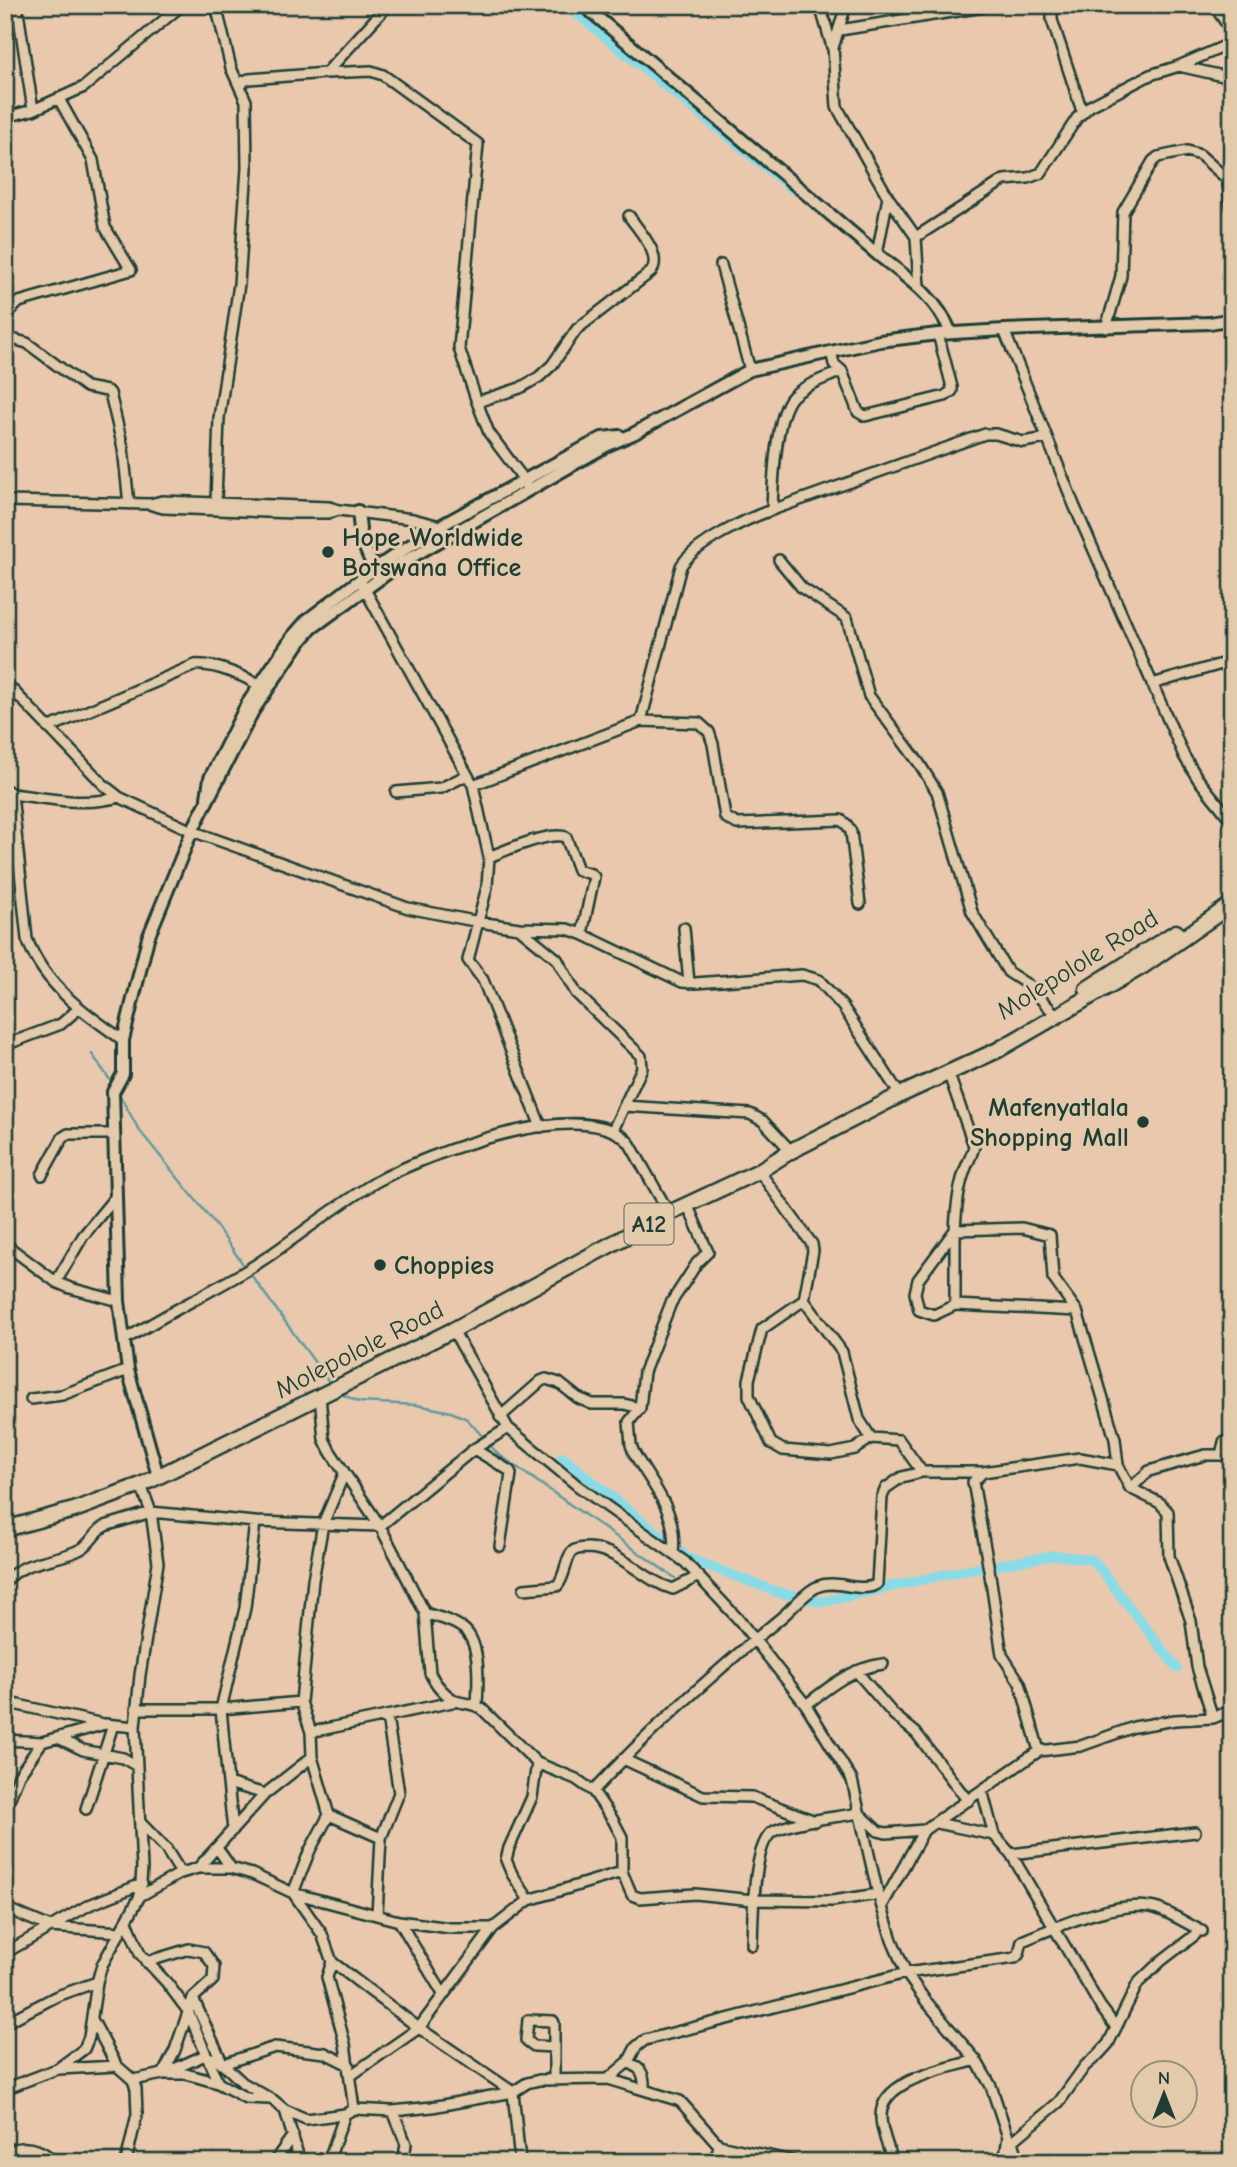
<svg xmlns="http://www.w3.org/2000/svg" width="1237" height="2167" viewBox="0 0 1237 2167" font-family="'Comic Neue',sans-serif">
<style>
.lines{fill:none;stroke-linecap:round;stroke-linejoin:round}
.stream{stroke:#609c9f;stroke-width:2.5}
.canal{stroke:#8bdbe6;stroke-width:10}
.minor-casing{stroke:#1f3d34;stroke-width:14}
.tertiary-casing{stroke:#1f3d34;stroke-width:16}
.primary-casing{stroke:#1f3d34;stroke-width:19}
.minor{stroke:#e3caab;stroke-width:9}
.tertiary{stroke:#e3caab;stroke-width:10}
.primary{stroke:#e3caab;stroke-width:14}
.poi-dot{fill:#1f3d34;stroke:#e3caab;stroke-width:2.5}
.labels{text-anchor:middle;stroke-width:6;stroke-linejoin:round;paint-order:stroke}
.shield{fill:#e3caab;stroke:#5a6758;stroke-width:2}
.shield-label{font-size:24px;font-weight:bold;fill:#1f3d34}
.poi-label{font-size:26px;font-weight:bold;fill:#1f3d34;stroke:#e3caab;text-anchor:start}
.street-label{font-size:26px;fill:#1f3d34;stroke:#e3caab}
</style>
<rect width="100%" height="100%" fill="#eac8ae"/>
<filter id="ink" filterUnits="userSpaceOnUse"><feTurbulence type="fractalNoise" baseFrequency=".0143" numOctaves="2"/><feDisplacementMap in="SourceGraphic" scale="14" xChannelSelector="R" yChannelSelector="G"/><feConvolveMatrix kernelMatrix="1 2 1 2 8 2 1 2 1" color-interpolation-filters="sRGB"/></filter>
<g filter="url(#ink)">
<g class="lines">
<path class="stream" d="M92,1054L112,1083
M118,1092L139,1130L212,1220L245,1267
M249,1272L332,1386
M339,1393L359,1402L417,1405L451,1412L467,1419L484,1438
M488,1443L498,1454L675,1578"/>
<path class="canal" d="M566,5L794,190
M562,1457L688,1558L777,1592L822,1602L947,1574L1055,1555L1093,1560L1177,1668"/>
<g class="minor-casing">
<path id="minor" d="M820,5L832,47
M846,5L833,48L837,107L888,197L916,237L919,287
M1057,5L1052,13V20L1082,111
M1214,5L1232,32
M840,30L983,7
M1179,66L1232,78
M326,73L371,71L383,75L478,144L459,348L477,402
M241,86L244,81L249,79L326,73L388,5
M33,110L84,87L182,5
M5,123L10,116L33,110L17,5
M916,237L1004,180L1028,178L1041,173L1077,118L1090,106L1150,75L1179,66L1232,43
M877,254L888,197
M721,265L750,370
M5,316L19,302L131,270L105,227L93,160L59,99
M1106,328L1121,276L1123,212L1153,161L1158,157L1187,151L1200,155L1227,179L1232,211
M1004,330L1074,505L1184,756L1198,779L1232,821
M5,337L27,343L86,387L107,391L110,393L123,448L129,504
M842,371L858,412L865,416L945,396L952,391V387L938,334
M526,486L525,481L489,433L477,402L520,388L539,377L552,365L577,329L651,272C663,255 639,231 629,216
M5,501L150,504L162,501L329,507L339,510L413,519L440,526L447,535
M216,502L219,418L239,284L247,168L246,101L231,68L216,5
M152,505L163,508L294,513H329L339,510
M772,510L985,434H996L1023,442L1047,438
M779,560L802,588L847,618L869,696L919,763L937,792L972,912L1008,972L1028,985L1052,1011
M362,584L473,785L489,857L487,887L468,960L483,980L541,1127
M5,682L105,786L119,797L192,831L408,908L479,922L519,928L567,929L582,934L682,982L695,983L802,975L819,980L843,1007L900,1095
M1152,684L1232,661
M641,721L681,566C694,544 748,518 772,510C773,483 775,415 793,396C806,384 826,378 842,371L834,364L831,351
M48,728L195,665C213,663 249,677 262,688
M473,785L641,721L699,723L709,732L713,744L725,817L737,824L841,820L847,825L851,832L860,904
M5,789L12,794C48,798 84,807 119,797
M396,792L441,788L467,775
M12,794L27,939C44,985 84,1013 123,1040
M489,857C506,850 550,831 566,837L578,870L591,874L594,877L582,934
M519,928L557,959L576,993L641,1056L642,1068L613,1130
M684,928L689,983
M5,1045L61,1024L78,1009
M948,1072L974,1146C972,1156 967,1163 964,1173C958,1190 956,1212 955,1230V1305L934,1315L919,1310L915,1293L918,1280L955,1230L1022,1228L1050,1235L1053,1278L1077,1311L1115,1439L1118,1465L1130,1488L1160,1503L1168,1512L1169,1556L1191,1621L1197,1667L1213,1718
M624,1106L750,1114L763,1121L791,1151
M759,1171L812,1244L813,1251L804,1300L842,1352L859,1419L871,1438L899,1440L922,1472
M42,1175L63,1137L68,1134H114
M5,1244L56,1282L70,1288L119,1301
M56,1282L83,1236L116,1196
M804,1300L762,1329L749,1380V1396L771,1443L783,1450L831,1454L855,1449L871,1438
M955,1305L1077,1311
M453,1330L508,1428L578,1486L685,1562L739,1620L806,1705L852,1780L878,1894L892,1940L906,1973L925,2000L976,2060L991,2086L1008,2137L1004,2162
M124,1340C163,1316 204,1295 244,1272C289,1245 329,1209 376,1182C423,1155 589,1092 630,1144L669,1213
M320,1396L324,1439L330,1451L380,1526L425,1613L430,1673C435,1684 447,1698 459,1702C468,1704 474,1704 482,1709L537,1763L576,1779L593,1791L613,1820L622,1837V1872L632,1895L640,1898L695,1894L753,1900L832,1901L878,1894
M31,1399L62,1395L128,1370
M500,1417L541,1381L546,1379L559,1383L578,1398L592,1404H624L640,1408
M474,1449L510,1471L511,1474L500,1546
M983,1472L973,1482L990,1575L1002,1655L1020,1683L1039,1751
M344,1474L323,1524L313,1580L301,1702L311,1732L312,1757L329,1815L310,1850L293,1893L399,1921L450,1928H493
M1131,1488L1149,1471L1205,1455H1221L1224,1442L1232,1441
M255,1522L245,1608L221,1709L228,1783L265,1794
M673,1553C678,1511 653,1487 634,1453L631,1445L629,1422L640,1408L644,1372L671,1303L697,1263L708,1252L687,1204
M5,1583C21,1559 58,1562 81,1549C91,1544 94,1532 105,1526L151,1512L255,1522L380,1526L474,1449L508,1428
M524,1589L557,1586C566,1576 565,1558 573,1551C577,1548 584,1548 589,1548C623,1551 642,1580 673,1589L699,1576
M425,1613C437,1617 451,1620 461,1627C482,1640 478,1684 477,1706
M856,1671L894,1715L916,1733L968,1801
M5,1702L103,1724
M806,1705C830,1686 852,1668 883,1664
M136,1709H221L301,1702
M311,1732L457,1701
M58,1738L83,1750L123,1758L137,1766
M5,1740L42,1742L105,1724L135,1727
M623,1759L703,1796L752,1797L815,1821
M228,1783L233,1830
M982,1790L994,1835
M593,1791C651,1729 716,1671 782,1617C793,1608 806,1591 819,1586C837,1579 861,1594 877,1584L882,1497L886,1488L902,1477L922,1472H983L1080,1458L1118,1465
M86,1809L113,1725
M5,1810L19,1775L42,1742
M329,1815L381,1838L377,1915
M140,1822L166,1849L181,1873
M937,1823L994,1835L1011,1854L1100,2006L1115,2026
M381,1838L399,1793L387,1717
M218,1849L231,1868
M1011,1854L1195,1832
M198,1868L265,1794L312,1757
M140,1896L181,1873L198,1868H231L252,1874L293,1893L322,1934L332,1962L327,1977L345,2044L354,2109
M529,1900L512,1874L506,1860L509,1848L532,1797L537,1763
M882,1906L924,1830
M5,1908L50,1927L120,1932
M127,1921L140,1954L167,1983L188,2011L218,2083
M399,1921L443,1994
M752,1945C753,1922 752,1842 774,1831C798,1820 833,1818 859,1813L878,1831L886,1833L924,1830L1039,1751L1081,1746L1134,1727L1175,1720L1213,1718L1232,1710
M5,1953L89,1905L142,1884
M146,1962L189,1949L204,1952L214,1966L213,1980L193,1998L175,2050L163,2074
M332,1962L419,2028L513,2092
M193,1998L223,2064L243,2083L273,2100L285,2110L300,2162
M92,2019L117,2066L133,2080L136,2089L137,2114L126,2162
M5,2023L57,1996L97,1982
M554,2047L534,2046L526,2040L528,2020L553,2021L554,2023V2080
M628,2062C641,2068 645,2074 644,2089
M59,2069L117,2066
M163,2074L205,2055L223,2064L275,2047L325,2053L349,2065
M350,2076L419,2028L493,1928L529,1900L622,1872
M608,2079L680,2101L719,2145L797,2162
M133,2080L163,2074H186L218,2083L246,2098L269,2099
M5,2089L57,2069L84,2049L89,2037L97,1982L102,1965L140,1896L142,1868L135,1727L140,1675L158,1563L151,1512L141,1485
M513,2092L520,2162
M285,2110L306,2119L345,2114L354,2109L393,2111L432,2107L513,2092L527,2083L539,2080L608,2079L628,2062L636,2047L645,2040L906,1973L1015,1958L1019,1954L1022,1941C1056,1927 1122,1897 1158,1909C1173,1914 1187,1924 1202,1931
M393,2111L406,2144L403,2162
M1008,2137L1013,2141L1059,2102L1085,2066L1098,2055L1108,2044L1138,1983L1161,1961L1195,1935L1197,1930L1202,1931
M1013,2141L1019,2162
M892,2159C888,2146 881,2131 881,2117C880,2079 947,2069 976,2060
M5,2161L15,2149C29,2145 45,2151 54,2162
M274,2162L293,2135
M328,2162L345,2114
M715,2162L719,2145
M884,2162L892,2159L899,2162"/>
</g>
<g class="tertiary-casing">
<path id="tertiary" d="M583,5L877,254C906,277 937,297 951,333
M358,511L361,539L374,569
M207,798L210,778L247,704L292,637L307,620L374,569L440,526L602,438L620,436
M158,1476L128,1370L124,1340L119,1301L113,1092L123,1074V1040L148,938L192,831L253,711L299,643L312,628L403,562L606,446L633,434L750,370L880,341L938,334L1004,330L1210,323L1232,319"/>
</g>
<g class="primary-casing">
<path id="primary" d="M1087,989L1176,932
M5,1529L74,1510L141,1485L453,1330L669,1213L759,1171L791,1151L900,1095L998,1050L1143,966L1232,904"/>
</g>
<use href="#minor" class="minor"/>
<use href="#tertiary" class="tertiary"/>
<use href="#primary" class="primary"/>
</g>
</g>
<g class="poi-dot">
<circle cx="328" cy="552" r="7"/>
<circle cx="1143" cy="1122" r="7"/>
<circle cx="380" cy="1265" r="7"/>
</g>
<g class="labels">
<rect class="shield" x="624.5" y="1203.5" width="49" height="41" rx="5"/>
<g class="shield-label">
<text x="649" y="1232">A12</text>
</g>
<g class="poi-label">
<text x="342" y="546">Hope Worldwide<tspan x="342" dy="30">Botswana Office</tspan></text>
<text x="1129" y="1116" text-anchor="end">Mafenyatlala<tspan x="1129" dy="30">Shopping Mall</tspan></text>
<text x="394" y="1274">Choppies</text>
</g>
<g class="street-label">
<text transform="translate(1077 964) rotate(-32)" y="9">Molepolole Road</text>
<text transform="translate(359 1349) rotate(-27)" y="9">Molepolole Road</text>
</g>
</g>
<rect width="1237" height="2167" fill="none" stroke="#e3caab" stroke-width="28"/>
<rect x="14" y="14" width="1209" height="2139" fill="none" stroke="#1f3d34" stroke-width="2.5" filter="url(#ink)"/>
<g transform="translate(1164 2094)"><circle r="33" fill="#e3caab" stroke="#95927b" stroke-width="2"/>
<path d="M0-5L12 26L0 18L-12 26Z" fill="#1f3d34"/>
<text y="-10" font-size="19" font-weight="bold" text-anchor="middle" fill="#1f3d34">N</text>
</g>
</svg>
